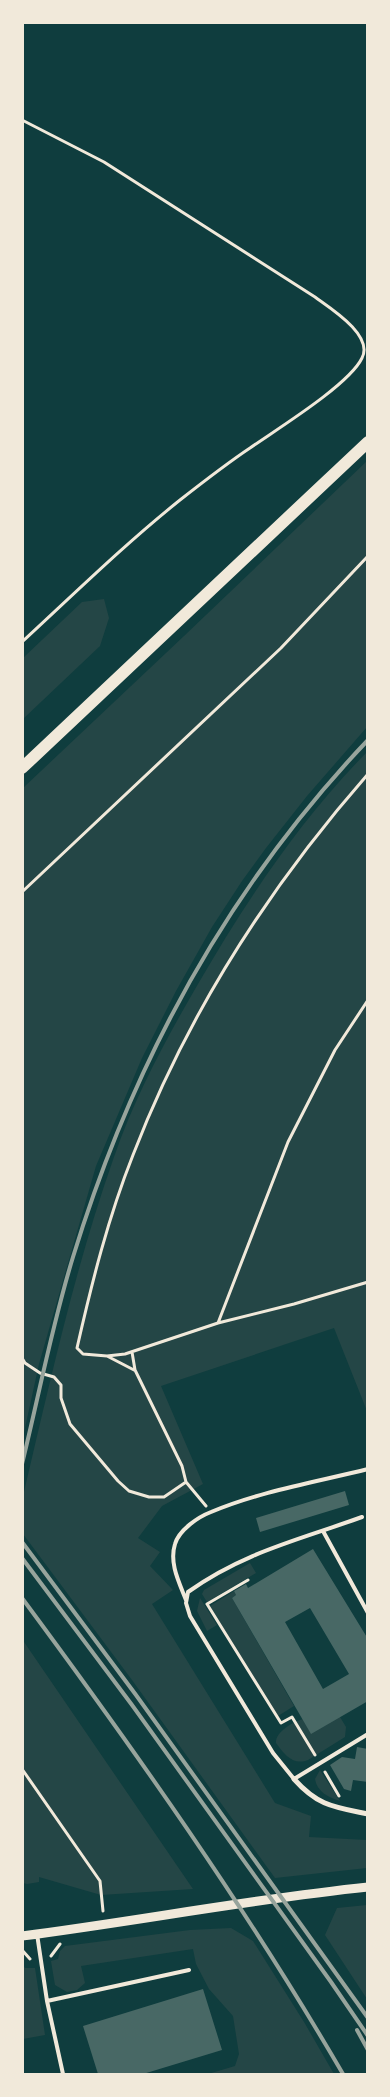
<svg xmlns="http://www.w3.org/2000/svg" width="390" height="2097" viewBox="0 0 390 2097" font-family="Spectral,serif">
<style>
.green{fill:#244646}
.building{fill:#486865;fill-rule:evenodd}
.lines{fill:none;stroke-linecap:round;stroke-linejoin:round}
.path{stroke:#f1e9da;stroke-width:3}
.service{stroke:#f1e9da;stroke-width:4}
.minor{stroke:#f1e9da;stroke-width:5}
.tertiary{stroke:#f1e9da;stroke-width:9}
.primary{stroke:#f1e9da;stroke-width:12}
.rail{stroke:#97a49c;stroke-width:4}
</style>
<rect width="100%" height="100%" fill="#0f3d3e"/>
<path class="green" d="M367,461V727L307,796L266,848L242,881L212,927L176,991L142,1058L96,1166L39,1364L23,1437V788L184,636Z
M104,599L109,618L100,646L23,719V658L82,602Z
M367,752V1411L334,1328L161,1386L203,1484L162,1506L138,1538L160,1552L150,1566L173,1590L152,1604L275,1803L311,1816L309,1837L367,1840V1868L275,1878L132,1680L23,1534V1496C50,1382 75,1267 114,1157C135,1096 166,1039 198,984C246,901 300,820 367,752Z
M250,1563L256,1573L207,1602L202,1594L204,1590Z
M234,1591L236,1595L232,1598L294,1706L278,1716L210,1606Z
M200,1598L217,1625L207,1631L197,1611Z
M22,1639L193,1889L101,1895L39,1877V1882L27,1884L23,1883Z
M340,1717L346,1727L345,1737L308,1760C293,1766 284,1754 276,1743C275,1732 294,1721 304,1719C315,1716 328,1717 340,1717Z
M320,1770L340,1801C328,1797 317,1792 315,1779Z
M367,1905H368L367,1999L325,1935L337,1908Z
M231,1928L253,1941L304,2022L334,2074H208L235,2066L239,2054L233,2016L209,1989L196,1964L193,1949L81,1966L85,1983L77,1990L67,1992L55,1985L51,1961L58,1959L60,1951L65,1946L190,1930Z
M22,1964L25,1968H35L45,2035L23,2039Z"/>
<path class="building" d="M345,1491L349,1505L260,1532L256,1518Z
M313,1549L368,1639V1701L311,1734L232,1598L236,1595L234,1591L246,1584L248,1588ZM310,1608L349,1674L323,1689L285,1622Z
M357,1747L368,1749V1782L353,1780L351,1791L344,1789L330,1765L342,1757L355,1759Z
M203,1989L222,2050L143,2074H98L83,2026Z"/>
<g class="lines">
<path class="path" d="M22,120L104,162L315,297C330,308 374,335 362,358C349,385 277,429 250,448C226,464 203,482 180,500C125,544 74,594 22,642
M22,892L281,648L368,556
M368,1000L335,1050L288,1142L218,1323L294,1304L368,1282
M218,1323L125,1354L107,1356L83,1354L77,1348C92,1282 108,1218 133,1155C187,1015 269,887 368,774
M132,1352L135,1370L182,1466L186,1482L206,1506
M107,1356L134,1370
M22,1358L25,1363L40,1373L54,1377L61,1385V1398L70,1424L118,1481L129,1491L149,1497H164L186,1482
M248,1580L207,1604L281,1723L292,1717L315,1755
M22,1769L100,1881L103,1911
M325,1772L339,1796
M22,1950L30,1959
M51,1956L60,1944"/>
<path class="service" d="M362,1517C299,1540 244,1552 188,1592L186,1603L190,1616L273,1753L294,1779L368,1734
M323,1531L368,1613
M186,1600C179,1582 169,1563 175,1544C179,1530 198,1517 211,1512C261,1491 316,1482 368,1469
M37,1934L47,2001L63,2074
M47,2001L189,1970"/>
<path class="minor" d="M294,1779C318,1806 334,1807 368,1814"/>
<path class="tertiary" d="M22,1936C138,1921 252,1899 368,1887"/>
<path class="primary" d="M22,768L368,442"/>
<path class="rail" d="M22,1464C39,1395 52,1325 73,1257C132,1065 228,887 368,740
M22,1542L136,1695L368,2018
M22,1558L132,1705L331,1982L368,2036
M22,1598C136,1752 247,1909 343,2074
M357,2030L368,2050"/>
</g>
<rect width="390" height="2097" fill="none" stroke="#f1e9da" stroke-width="48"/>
</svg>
